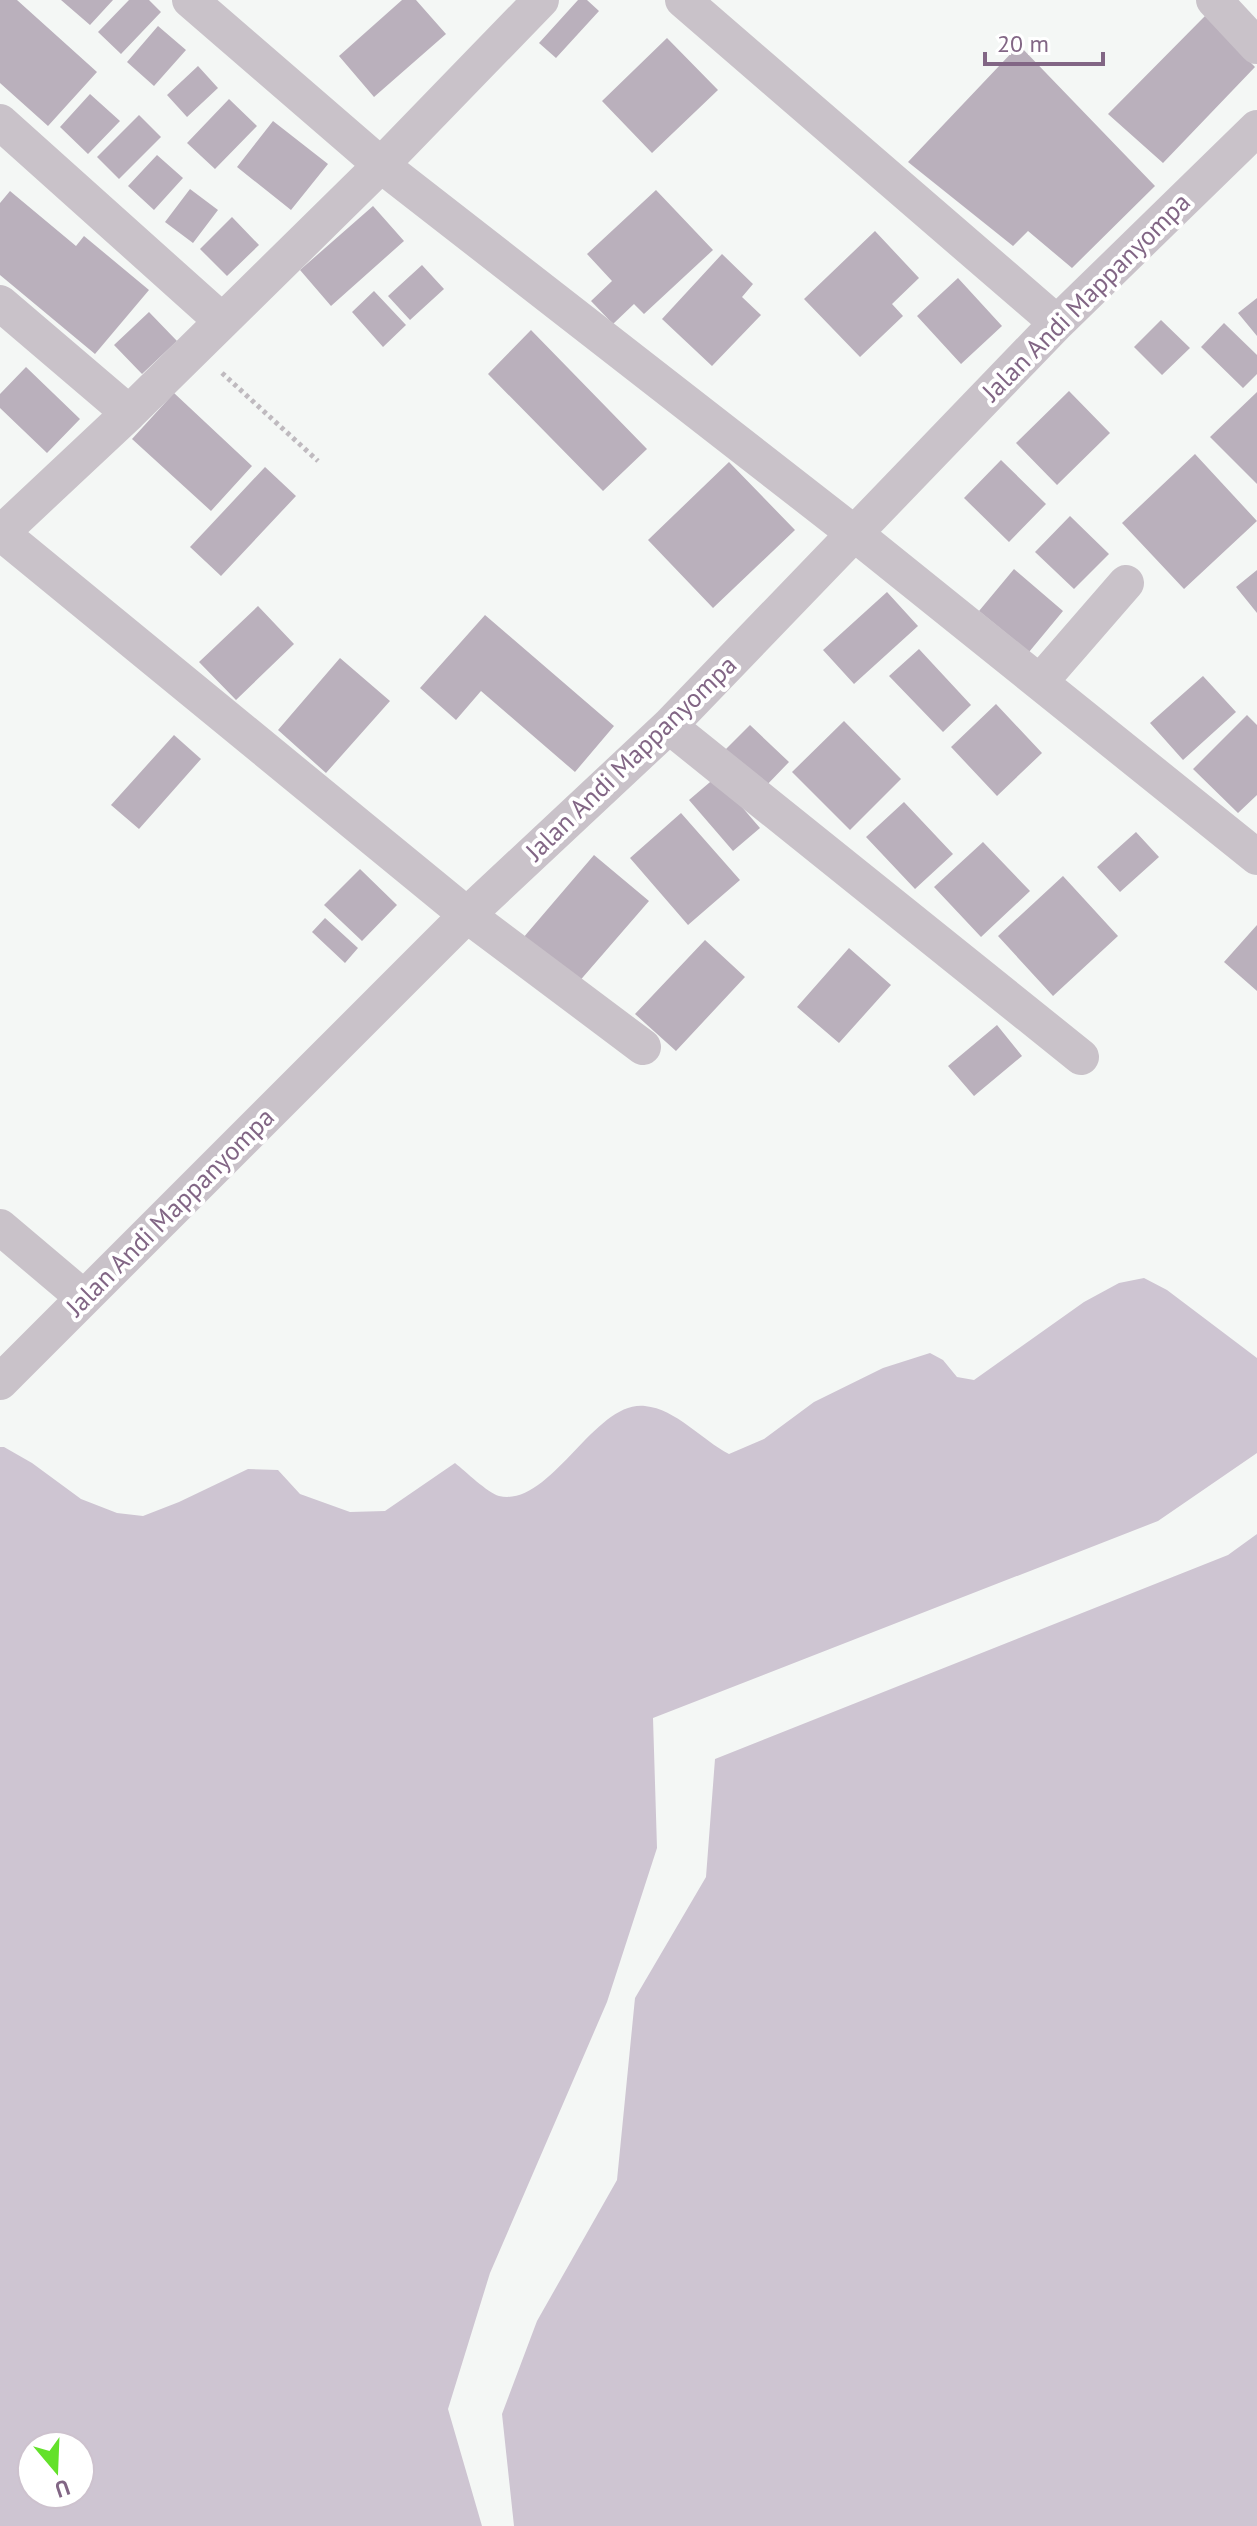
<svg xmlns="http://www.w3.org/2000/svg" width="1257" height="2526" viewBox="0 0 1257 2526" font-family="'PT Sans',sans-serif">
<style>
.water{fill:#cec5d2;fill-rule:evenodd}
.building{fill:#bab0bc}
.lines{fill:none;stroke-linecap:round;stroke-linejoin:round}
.path{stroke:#bfbabf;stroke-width:5;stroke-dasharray:4 4;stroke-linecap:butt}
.street{stroke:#c9c2c9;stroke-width:36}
.labels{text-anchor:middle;stroke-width:8;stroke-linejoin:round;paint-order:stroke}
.street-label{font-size:26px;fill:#826685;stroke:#fff}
</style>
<rect width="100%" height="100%" fill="#f4f7f5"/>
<path class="water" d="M1144,1278L1167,1290L1257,1358V1453L1158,1521L653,1718L657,1848L607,2002L490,2273L448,2409L482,2526H0V1447H4L32,1463L81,1499L117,1513L143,1516L179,1502L248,1469L278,1470L300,1494L350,1512L385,1511L455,1463C465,1471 488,1493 499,1496C551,1508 594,1400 645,1406C676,1409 702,1440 729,1454L764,1439L814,1402L883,1368L930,1353L943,1360L957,1377L974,1380L1084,1302L1119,1283ZM80,2446V2494H32V2446Z
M1257,1534V2526H514L502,2414L537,2321L617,2180L635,1998L706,1877L715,1759L1228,1555Z"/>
<path class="building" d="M0,0H17L97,72L48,126L0,83Z
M61,0H113L90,25Z
M129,0H149L161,12L121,54L98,32Z
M402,0H416L446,34L374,97L339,56Z
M578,0H587L599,11L556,58L539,43Z
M1205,16L1255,67L1163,163L1108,114Z
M158,26L186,50L154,86L127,62Z
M667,38L718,90L652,153L602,101Z
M1019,45L1155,186L1072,268L1028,231L1013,246L908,162Z
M198,66L218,88L187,117L167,95Z
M90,94L120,121L88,154L60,127Z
M229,99L257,126L215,169L187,143Z
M139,115L161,137L119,179L97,157Z
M273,121L328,164L291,210L237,167Z
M157,155L183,178L154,210L128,186Z
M190,189L218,210L193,243L165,222Z
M656,190L713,250L644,314L634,304L613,324L591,301L612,281L587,254Z
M10,191L76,246L84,236L149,290L95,354L0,275V203Z
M373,206L404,241L331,306L300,270Z
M232,217L259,245L227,276L200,249Z
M875,231L919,278L892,304L903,316L860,357L804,299Z
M722,254L753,284L742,297L761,315L712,366L662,319Z
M422,265L444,289L410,320L388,296Z
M958,278L1002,326L961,364L917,316Z
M374,291L406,325L383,347L352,312Z
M1257,298V336L1238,313Z
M149,312L177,341L142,374L114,345Z
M1161,320L1190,348L1162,375L1134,347Z
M1224,323L1257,355V374L1243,388L1201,347Z
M531,330L647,449L603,491L488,374Z
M26,367L80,419L47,453L0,408V394Z
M1069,391L1110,433L1057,485L1016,443Z
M1257,392V484L1210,437Z
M174,393L252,466L211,511L132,439Z
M1195,454L1257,521L1184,589L1122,523Z
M1001,460L1046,504L1009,542L964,498Z
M729,462L795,530L713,608L648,540Z
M265,467L296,496L221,576L190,547Z
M1070,516L1109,554L1074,589L1035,552Z
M1014,569L1063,611L1029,652L979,611Z
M1257,570V613L1236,587Z
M887,592L918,626L854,684L823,650Z
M258,606L294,644L236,700L199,662Z
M485,615L614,726L575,772L481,691L456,720L420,688Z
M919,649L971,705L943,732L889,676Z
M340,658L390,701L326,773L278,730Z
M1203,676L1236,712L1183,760L1150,723Z
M996,704L1042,753L997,796L951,747Z
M1247,715L1257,725V795L1238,813L1193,769Z
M844,721L901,779L850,830L792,772Z
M750,725L789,762L760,792L721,754Z
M174,735L201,759L139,829L111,805Z
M716,777L760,828L733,851L689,800Z
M904,802L953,854L915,889L866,837Z
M681,813L740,880L688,925L630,858Z
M1136,832L1159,857L1120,892L1097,867Z
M983,842L1030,891L981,937L934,887Z
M594,855L649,901L577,984L523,938Z
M360,869L397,905L362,941L324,905Z
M1063,876L1118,936L1053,996L998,936Z
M325,918L358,948L345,963L312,932Z
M1257,925V991L1224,962Z
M705,940L745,977L676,1051L635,1014Z
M849,948L891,985L839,1043L797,1007Z
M997,1025L1022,1056L974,1096L948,1066Z"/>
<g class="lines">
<path class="path" d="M222,373L318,461"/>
<path class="street" d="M190,0L381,165L541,0
M683,0L1057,323
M1214,0L1257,46
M0,122L222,321
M0,303L129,413
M1040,682L1126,583
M669,726L1081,1057
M643,1047L467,915L1,533L129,413L381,165L855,534L1257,857
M0,1227L84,1298
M0,1382L467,915L669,726L1057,323L1257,128"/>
</g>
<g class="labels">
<g class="street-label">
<text transform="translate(1086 297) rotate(-45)" y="9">Jalan Andi Mappanyompa</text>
<text transform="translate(631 758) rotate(-44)" y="9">Jalan Andi Mappanyompa</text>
<text transform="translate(170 1212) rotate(-45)" y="9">Jalan Andi Mappanyompa</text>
</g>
</g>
<g transform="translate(56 2470) rotate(161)"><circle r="38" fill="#ffffff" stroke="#cdc2ce" stroke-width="2"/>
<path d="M0-6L14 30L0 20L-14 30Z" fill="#63e12a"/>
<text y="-12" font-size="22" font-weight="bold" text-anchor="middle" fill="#826685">U</text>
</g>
<path d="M985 52v12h118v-12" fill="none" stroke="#826685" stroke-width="4"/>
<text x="997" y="52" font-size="24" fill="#826685" stroke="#ffffff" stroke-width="6" paint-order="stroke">20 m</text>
</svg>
